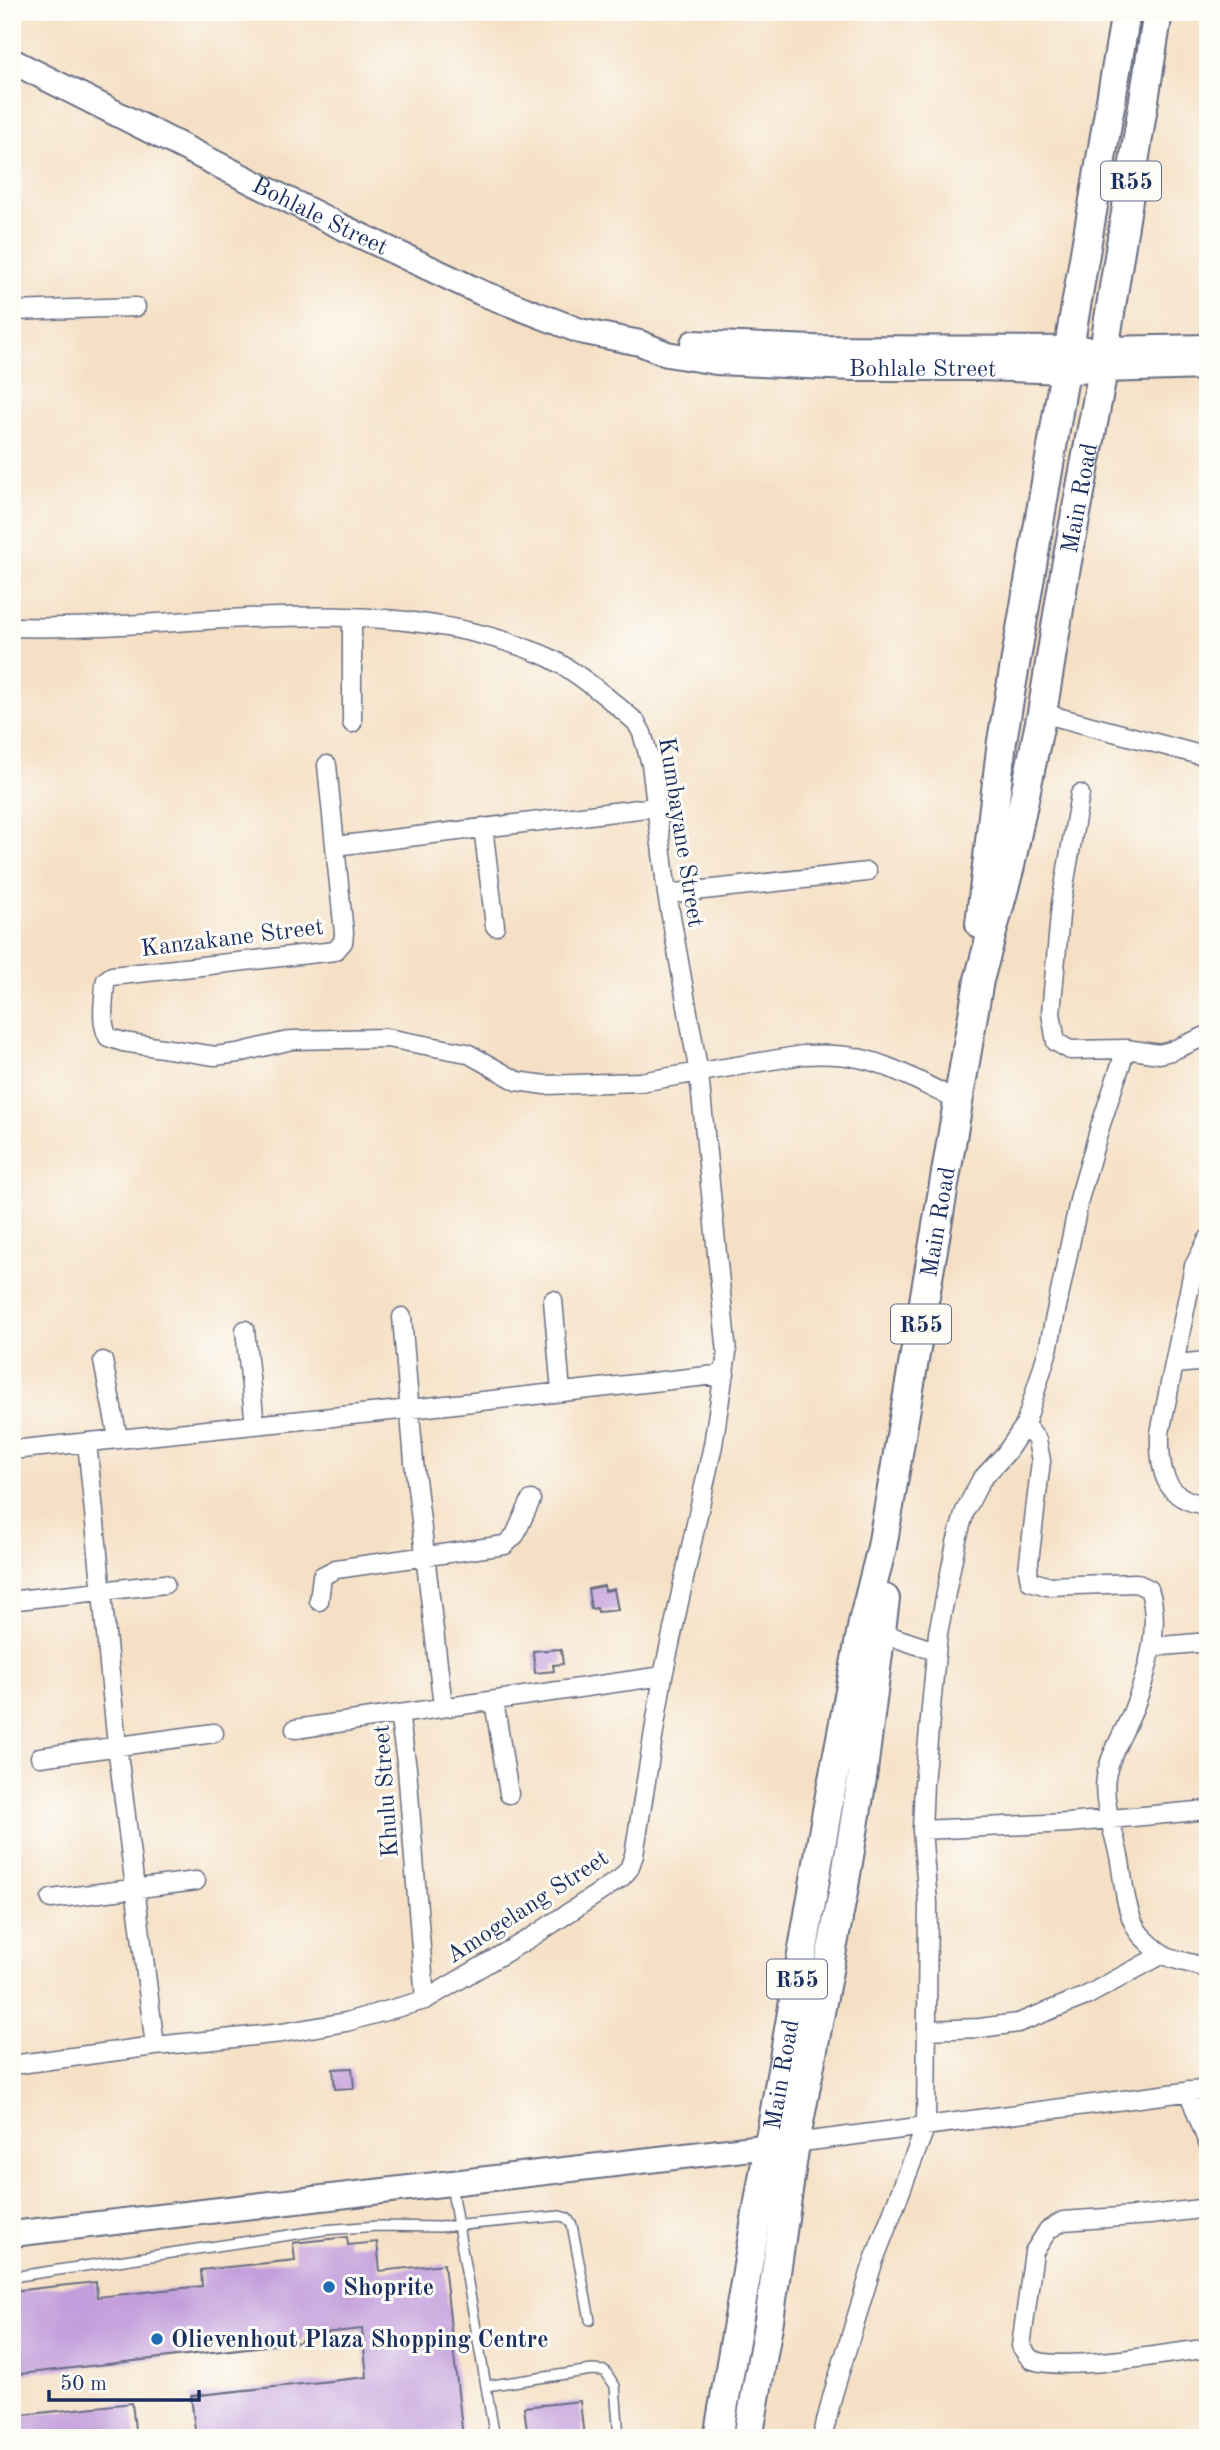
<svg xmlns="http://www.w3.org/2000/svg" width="1220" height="2450" viewBox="0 0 1220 2450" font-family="'Old Standard TT',serif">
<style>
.building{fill:#c29edc}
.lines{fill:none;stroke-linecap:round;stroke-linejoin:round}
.lane-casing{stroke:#676d82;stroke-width:12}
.street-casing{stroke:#676d82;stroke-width:21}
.secondary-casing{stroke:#676d82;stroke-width:28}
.primary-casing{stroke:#676d82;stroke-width:32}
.lane{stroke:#fff;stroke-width:9}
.street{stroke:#fff;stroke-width:18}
.secondary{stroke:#fff;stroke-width:24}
.primary{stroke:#fff;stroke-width:28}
.poi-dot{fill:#1f6fb2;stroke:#fdfcf7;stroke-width:2.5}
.labels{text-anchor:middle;stroke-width:6;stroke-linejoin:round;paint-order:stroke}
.shield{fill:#fdfcf7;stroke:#5f6c8c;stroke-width:2}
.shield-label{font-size:23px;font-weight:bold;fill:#1b2f5e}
.street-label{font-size:24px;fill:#1b2f5e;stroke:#fdfcf7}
.poi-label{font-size:24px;font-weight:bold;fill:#1b2f5e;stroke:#fdfcf7;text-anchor:start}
</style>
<rect width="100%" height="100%" fill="#fdfcf7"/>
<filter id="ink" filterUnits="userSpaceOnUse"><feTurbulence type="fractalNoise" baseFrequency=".0143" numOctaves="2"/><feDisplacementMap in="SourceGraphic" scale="14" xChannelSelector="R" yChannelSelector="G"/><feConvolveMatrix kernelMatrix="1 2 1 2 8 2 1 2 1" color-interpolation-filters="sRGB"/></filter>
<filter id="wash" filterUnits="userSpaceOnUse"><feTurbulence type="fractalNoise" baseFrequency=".00686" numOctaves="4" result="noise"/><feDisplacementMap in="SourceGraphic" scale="28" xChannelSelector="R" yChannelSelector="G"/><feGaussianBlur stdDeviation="1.57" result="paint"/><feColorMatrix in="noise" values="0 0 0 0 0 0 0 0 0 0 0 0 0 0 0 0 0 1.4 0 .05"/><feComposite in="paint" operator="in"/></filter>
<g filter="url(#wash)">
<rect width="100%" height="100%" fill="#f5e0c5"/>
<g id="blocks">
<path class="building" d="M604,1586L605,1591L614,1589L618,1610L598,1612L597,1608L591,1609L588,1589Z
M561,1649L563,1664L553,1665L554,1671L535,1673L533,1651Z
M352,2068L354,2088L335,2089L333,2069Z
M347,2237L348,2245L377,2242L380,2271L444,2264L463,2438H196L191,2396L367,2377L362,2329L304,2335L300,2342L12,2375V2291L96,2282L97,2297L202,2286L201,2270L295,2260L293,2243Z
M580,2401L584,2438H528L524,2407Z
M132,2403L136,2438H12V2416Z"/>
</g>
</g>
<g filter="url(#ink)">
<use href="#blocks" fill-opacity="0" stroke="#676d82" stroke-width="2"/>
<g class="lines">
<g class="lane-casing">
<path id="lane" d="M451,2185L495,2438
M12,2277L323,2230L378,2226L440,2227L560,2216L567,2218L572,2225L590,2320
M486,2386L592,2370L605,2371L615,2386L619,2438"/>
</g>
<g class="street-casing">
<path id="street" d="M12,311L136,307
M352,617V723
M12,627C185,632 375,586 541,654C571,666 611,700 636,722L642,733L651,764L667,894L699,1074L727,1353L713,1445L663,1676L634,1855L629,1869L621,1878L535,1935L425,2000L346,2022L282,2033L155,2046L12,2065
M1042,713L1208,757
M327,765L335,846
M1080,794L1061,904L1051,1013L1056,1042L1070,1050L1126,1049L1159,1054L1171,1051L1208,1035
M655,807L335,846L344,933L343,942L335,951L112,976L106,980L105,984C104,1001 100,1022 108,1037L123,1042L215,1056L238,1053L292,1040L387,1038L467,1053L517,1081L545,1085L640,1082L803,1055C822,1054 840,1054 858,1058C891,1064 928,1087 959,1101
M483,827L495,926
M667,894L867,872
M1208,1239L1194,1266L1160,1433C1159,1471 1164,1501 1208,1505
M553,1300L561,1392
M402,1317L414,1462L443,1706
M245,1330L255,1425
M103,1361L118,1438
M1175,1364L1208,1361
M1025,1425L1037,1440L1041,1461L1028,1570L1030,1581L1047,1586L1136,1583L1149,1589C1162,1626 1146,1678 1132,1713C1123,1735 1110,1754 1106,1777C1102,1805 1115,1833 1120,1861C1123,1880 1126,1911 1136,1928C1140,1936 1155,1949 1163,1954C1174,1961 1194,1963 1208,1969
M87,1442L117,1745L155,2046
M12,1450L410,1409L725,1374
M17,1600L165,1584
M319,1601L322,1576L336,1569L505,1545L515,1535L531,1500
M881,1633L935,1651
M1152,1647L1208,1642
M494,1701L509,1794
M295,1729L399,1714
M40,1757L214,1733
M922,1830L1068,1823L1208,1810
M51,1899L196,1881
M425,2000L407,1768L399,1714L663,1676
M927,2030L980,2028L1018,2023L1086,1996L1163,1954
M1188,2091L1208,2143
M795,2143L1208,2089
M1208,2208L1150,2215L1063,2221L1048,2230L1034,2252L1021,2346C1024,2350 1027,2356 1031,2359C1056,2373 1174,2353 1208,2348
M822,2438L833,2394L874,2260L926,2126L928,1903L922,1830L924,1783L938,1633L956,1543L965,1511L981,1480L1006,1453L1025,1425L1048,1350L1080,1196L1100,1127L1126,1049"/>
</g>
<g class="secondary-casing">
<g id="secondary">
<path id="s1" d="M12,61L340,226L482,293L580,331L640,343L667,354L716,362L853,368H979L1067,371L1208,367"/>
<path d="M693,343L814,348L1105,349L1208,347"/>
<path d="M12,2234L787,2144"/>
</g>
</g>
<g class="primary-casing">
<g id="primary">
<path d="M980,924L1002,741L1126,12"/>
<path id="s2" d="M718,2438L827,1811L864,1618L882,1547L979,980L1010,866L1042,713L1065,572L1103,370L1106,338L1158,12"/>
<path d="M748,2438L769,2320L795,2143L843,1892L862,1778L885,1599"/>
</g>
</g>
<use href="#lane" class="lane"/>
<use href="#street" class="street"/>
<use href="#secondary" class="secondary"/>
<use href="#primary" class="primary"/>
</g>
</g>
<g class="poi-dot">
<circle cx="329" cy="2287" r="7"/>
<circle cx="157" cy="2339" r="7"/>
</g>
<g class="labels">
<g class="shield">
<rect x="1101" y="161.5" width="60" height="39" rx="5"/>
<rect x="891" y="1304.5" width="60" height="39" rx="5"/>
<rect x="767" y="1959.5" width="60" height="39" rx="5"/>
</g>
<g class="shield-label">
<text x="1131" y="189">R55</text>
<text x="921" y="1332">R55</text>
<text x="797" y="1987">R55</text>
</g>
<g class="street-label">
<text dy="8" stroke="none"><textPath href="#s1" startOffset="345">Bohlale Street</textPath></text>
<text dy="8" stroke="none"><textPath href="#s1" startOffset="976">Bohlale Street</textPath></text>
<text dy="8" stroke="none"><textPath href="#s2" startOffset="1974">Main Road</textPath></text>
<text transform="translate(682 832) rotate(81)" y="8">Kumbayane Street</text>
<text transform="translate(232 937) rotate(-7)" y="8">Kanzakane Street</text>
<text dy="8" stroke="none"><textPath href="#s2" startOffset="1236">Main Road</textPath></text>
<text transform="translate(385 1791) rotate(-94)" y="8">Khulu Street</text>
<text transform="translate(527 1906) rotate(-33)" y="8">Amogelang Street</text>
<text dy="8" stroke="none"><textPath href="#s2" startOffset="369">Main Road</textPath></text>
</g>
<g class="poi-label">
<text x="343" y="2295">Shoprite</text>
<text x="171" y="2347">Olievenhout Plaza Shopping Centre</text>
</g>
</g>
<rect width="1220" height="2450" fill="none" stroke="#fdfcf7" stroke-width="42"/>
<path d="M49 2390v10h150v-10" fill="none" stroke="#1b2f5e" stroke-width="3.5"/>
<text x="60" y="2390" font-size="21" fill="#1b2f5e" stroke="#fdfcf7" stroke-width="5" paint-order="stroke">50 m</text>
</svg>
